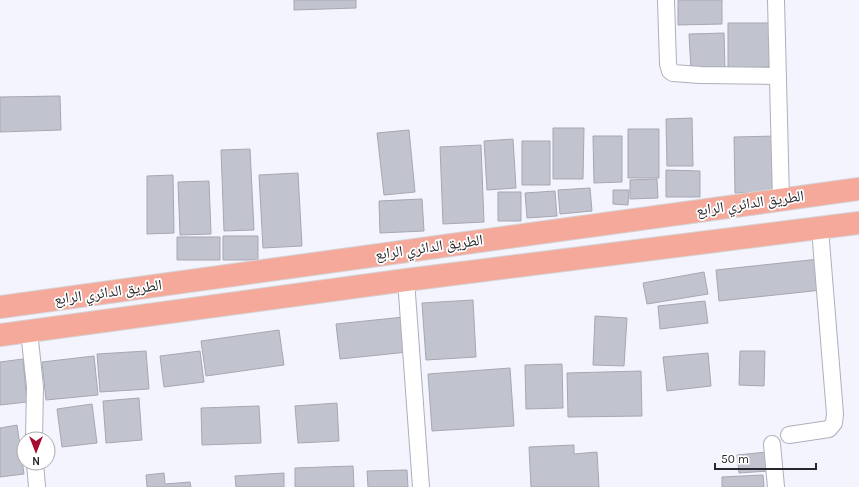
<svg xmlns="http://www.w3.org/2000/svg" width="859" height="487" viewBox="0 0 859 487" font-family="Karla,'Noto Naskh Arabic',sans-serif">
<style>
.building{fill:#c1c3ce;stroke:#a6a7b2}
.lines{fill:none;stroke-linecap:round;stroke-linejoin:round}
.street-casing{stroke:#aeafba;stroke-width:18}
.primary-casing{stroke:#d4d4d5;stroke-width:24}
.street{stroke:#fff;stroke-width:16}
.primary{stroke:#f5a99b;stroke-width:22}
.labels{text-anchor:middle;stroke-width:3.5;stroke-linejoin:round;paint-order:stroke}
.street-label{font-size:15px;fill:#28282c;stroke:#fff}
</style>
<rect width="100%" height="100%" fill="#f3f4fe"/>
<path class="building" d="M294,0H356V8L294,10Z
M678,0H722V24L678,25Z
M728,23H772V67L728,68Z
M724,33L725,69L691,70L689,34Z
M60,96L61,130L0,132V97Z
M692,118L693,166H667L666,119Z
M553,128H584L583,179H553Z
M628,129H659V178H628Z
M409,130L415,192L384,195L377,133Z
M593,136H622V182L594,183Z
M777,136V192L735,193L734,137Z
M513,139L516,188L487,190L484,141Z
M522,141H550V185H522Z
M481,145L484,222L443,224L440,147Z
M250,149L254,230L224,231L221,150Z
M666,170L700,171V197H666Z
M298,173L302,246L263,248L259,175Z
M173,175L174,233L147,234V176Z
M657,179L658,198L630,199V180Z
M209,181L211,234L180,235L178,182Z
M590,188L592,211L560,214L558,190Z
M613,190H629L628,205L613,204Z
M555,191L557,216L527,218L525,193Z
M498,192H521V221H498Z
M422,199L424,231L380,233L379,201Z
M223,236H258V260H223Z
M177,237H220V260H177Z
M819,259L822,290L719,301L716,270Z
M704,272L708,294L647,304L643,283Z
M473,300L476,357L426,360L422,303Z
M705,301L708,323L660,329L658,306Z
M595,316L627,318L624,366L593,365Z
M404,317L408,352L340,359L336,324Z
M279,330L284,365L206,376L201,341Z
M146,351L149,389L100,392L97,354Z
M200,351L204,382L164,387L160,356Z
M740,351H765L764,386L739,385Z
M708,353L711,386L667,391L663,357Z
M94,356L98,395L46,400L42,362Z
M23,359L27,402L0,405V362Z
M562,364L563,408L526,409L525,365Z
M510,368L514,426L432,431L428,374Z
M641,371L642,416L568,417L567,373Z
M139,398L142,440L106,443L103,401Z
M337,403L339,441L298,443L295,406Z
M92,404L97,443L62,447L57,409Z
M259,406L261,443L202,445L201,408Z
M17,425L24,474L0,477V428Z
M574,445V454L597,452L599,487H531L529,447Z
M767,452L768,471L739,473L737,455Z
M353,466L354,487H295V468Z
M407,470L408,487H368L367,471Z
M164,473L165,484L190,482L191,487H147L146,475Z
M284,473V487H236L235,476Z
M763,475L764,487H722V477Z"/>
<g class="lines">
<g class="street-casing">
<path id="street" d="M666,0L668,64L670,71L673,73L700,75L778,76
M776,0L781,199
M406,280L421,487
M29,331L35,387L34,439
M789,435L829,429L834,423L835,414L820,229
M772,444L776,487
M35,463L37,487"/>
</g>
<g class="primary-casing">
<path id="primary" d="M0,307L859,189
M0,335L406,280L859,223"/>
</g>
<use href="#street" class="street"/>
<use href="#primary" class="primary"/>
</g>
<g class="labels">
<g class="street-label">
<text transform="translate(750 203) rotate(-8)" y="5">الطريق الدائري الرابع</text>
<text transform="translate(429 247) rotate(-8)" y="5">الطريق الدائري الرابع</text>
<text transform="translate(108 292) rotate(-8)" y="5">الطريق الدائري الرابع</text>
</g>
</g>
<g transform="translate(36 451) rotate(180)"><circle r="19" fill="#ffffff" stroke="#a9a9ab"/>
<path d="M0-3L7 15L0 10L-7 15Z" fill="#a60b30"/>
<text y="-6" font-size="11" font-weight="bold" text-anchor="middle" fill="#28282c">N</text>
</g>
<path d="M715 463v6h101v-6" fill="none" stroke="#28282c" stroke-width="2"/>
<text x="721" y="463" font-size="12" fill="#28282c" stroke="#ffffff" stroke-width="3" paint-order="stroke">50 m</text>
</svg>
